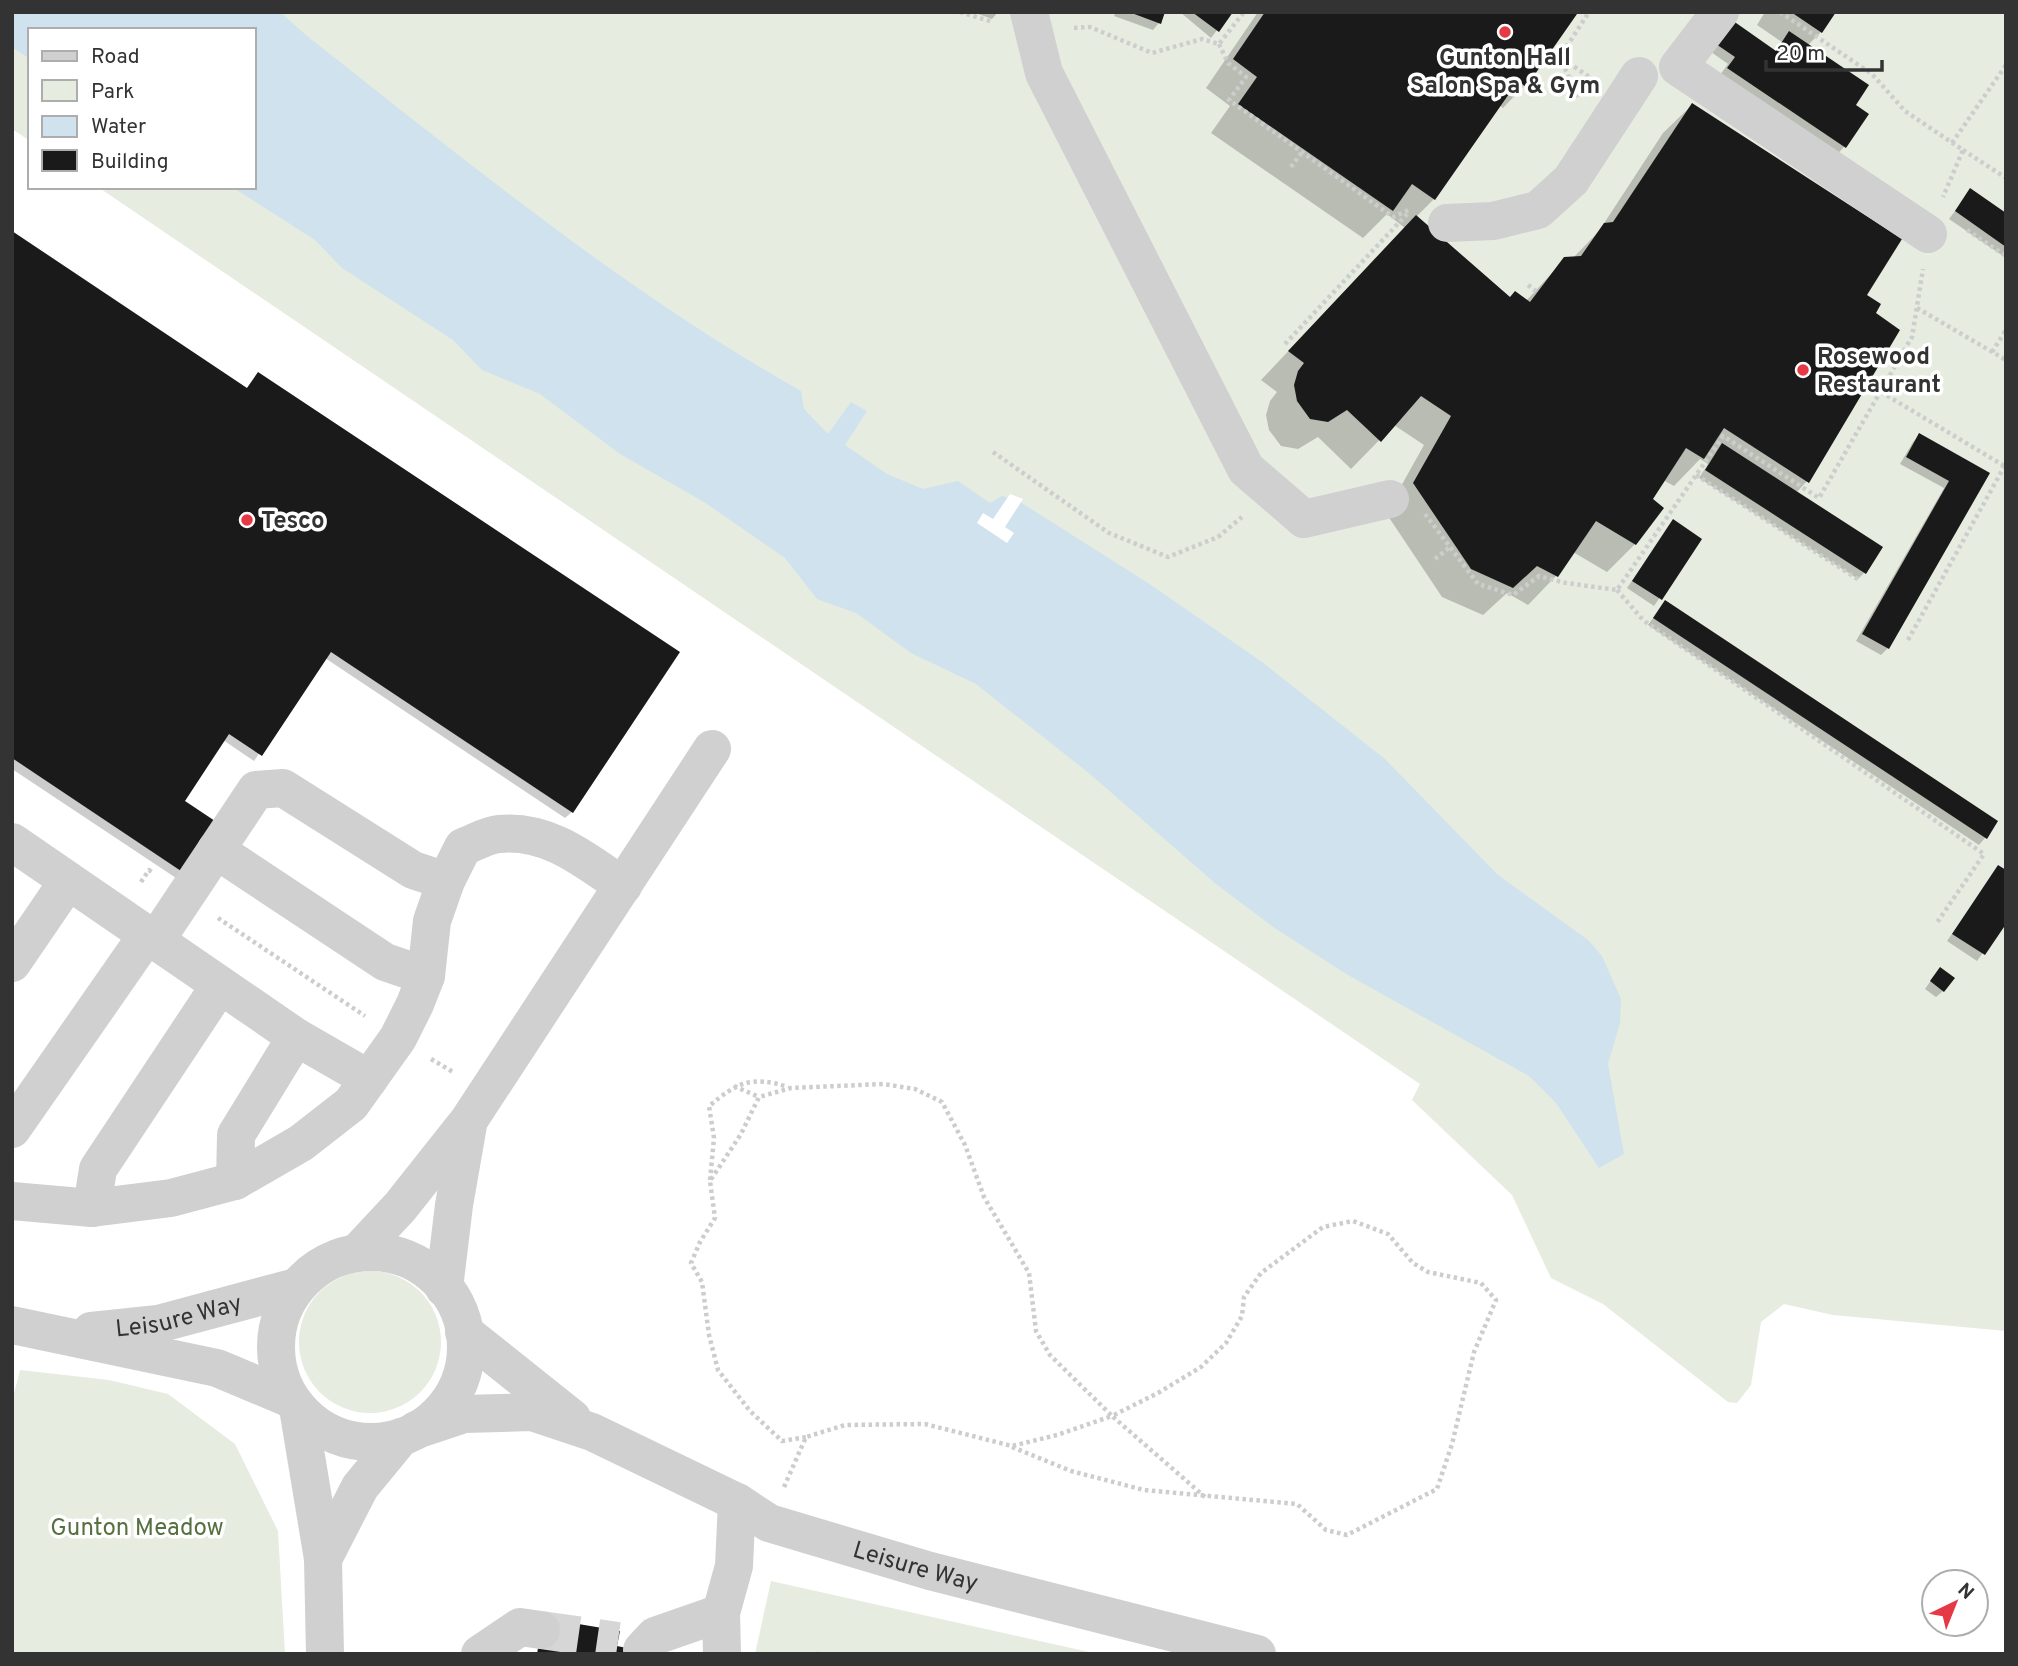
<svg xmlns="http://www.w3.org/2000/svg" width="2018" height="1666" viewBox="0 0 2018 1666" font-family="Overpass,sans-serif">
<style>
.green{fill:#e6ecdf}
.water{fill:#cfe2ee}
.pier{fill:#fff}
.shadow{fill:#0003}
.building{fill:#1a1a1a}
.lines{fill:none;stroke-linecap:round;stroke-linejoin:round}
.minor-tunnel{stroke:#d6d6d6;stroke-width:38;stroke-dasharray:38 19;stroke-linecap:butt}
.path{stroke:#cdcdcd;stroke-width:4.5;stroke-dasharray:3.5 3.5;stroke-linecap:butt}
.minor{stroke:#d0d0d0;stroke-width:38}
.poi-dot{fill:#e63946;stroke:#fff;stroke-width:2.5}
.labels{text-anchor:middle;stroke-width:7;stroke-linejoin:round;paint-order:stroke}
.poi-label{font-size:24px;font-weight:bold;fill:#333;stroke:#fff;text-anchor:start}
.street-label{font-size:24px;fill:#333;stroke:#fff}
.park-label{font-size:24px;fill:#56703f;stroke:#fff}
</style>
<rect width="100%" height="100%" fill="#fff"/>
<path class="green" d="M12,12H2006V1331L1833,1315L1784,1304L1761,1322L1751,1385L1737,1403L1728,1402L1603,1304L1551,1278L1512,1195L1412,1100L1420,1084L98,187H254V30H30V141L12,129Z
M299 1342a71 71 0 1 1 142 0a71 71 0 1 1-142 0Z
M20,1370L109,1380L168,1394L235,1444L278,1531L285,1654H12V1402Z
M771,1581L1098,1654H755Z"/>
<path class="water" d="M12,12H280L307,36C466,161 624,291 801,391L804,409L828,434L851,402L867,411L845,445L887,474L923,489L958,481L990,503L1002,496L1017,500L1151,585L1262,662L1385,759L1498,875L1588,940L1602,956L1621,999L1620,1023L1608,1064L1624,1154L1599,1168L1556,1103L1529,1076L1348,975L1276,929L1216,884L1090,774L976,684L911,653L856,613L817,599L785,558L704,502L620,454L540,394L482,370L453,340L342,268L315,240L232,187H254V30H30V59L12,47Z"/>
<path class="pier" d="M1010,494L1023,499L1005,527L1014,533L1007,543L977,523L983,513L993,519Z"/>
<path class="shadow" d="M973,12H998L992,19Z
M1116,12H1163L1159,23L1153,30L1114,16Z
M1180,12H1231L1211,38Z
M1258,12H1571L1574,14L1524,86L1503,108L1499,105L1434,199L1416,217L1509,299L1526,301L1565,259L1573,258L1599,231L1663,133L1692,105L1865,295L1807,481L1796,493L1864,573L1858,579L1699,478L1708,464L1700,459L1674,486L1663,480L1650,499L1635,544L1607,572L1573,552L1556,576L1528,605L1507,593L1483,615L1442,597L1386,513L1424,445L1394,425L1351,469L1318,437L1298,449L1281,446L1269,430L1266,415L1270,401L1277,392L1261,380L1405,228L1387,214L1363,238L1211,133L1230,106L1206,88Z
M1765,12H1834L1821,32L1807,46L1853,105L1867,114L1844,147L1830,162L1714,83L1728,64L1707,49L1722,27L1775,52L1782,42L1757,25Z
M1970,191L2006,215V258L1949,219Z
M12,234L246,389L258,374L572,812L565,818L325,658L254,761L223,740L182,801L215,823L176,878L12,769Z
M1920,435L1988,474L1888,648L1881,655L1856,641L1944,488L1900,464L1913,442Z
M1674,521L1700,539L1654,606L1627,588Z
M1665,602L1996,821L1985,838L1979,845L1648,625Z
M1998,867L2006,921L1977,961L1947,941Z
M1934,976L1943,991L1936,997L1925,989Z"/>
<path class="building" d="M1129,12H1165L1161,24Z
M1192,12H1233L1219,32Z
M1265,12H1574L1577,14L1526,87L1518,81L1435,200L1412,184L1393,211L1238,104L1257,77L1233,59Z
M1791,12H1836L1822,33Z
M1729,18L1776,51L1789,31L1869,85L1856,105L1869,114L1846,148L1727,68L1735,57L1713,42Z
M1692,103L1902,239L1867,295L1881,304L1876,313L1900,330L1809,483L1724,428L1704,459L1686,448L1653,499L1664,508L1636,545L1596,521L1558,577L1537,566L1513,588L1471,569L1413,483L1451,416L1421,396L1381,442L1347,410L1328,422L1310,419L1297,401L1294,385L1298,371L1304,363L1288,351L1416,215L1510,297L1515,291L1530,302L1564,257L1581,256L1604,223L1613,222Z
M1970,188L2006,213V247L1955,211Z
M12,231L247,388L258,372L680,652L573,813L331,652L262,756L229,734L185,801L218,823L184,873L12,758Z
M1919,433L1990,473L1889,649L1862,634L1949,481L1906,457Z
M1722,443L1883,547L1866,574L1705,470Z
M1673,519L1702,539L1662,600L1632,581Z
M1665,600L1998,821L1987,839L1653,618Z
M1998,865L2006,870V924L1985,955L1952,934Z
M1940,967L1955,978L1944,992L1930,981Z
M543,1618L620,1631L617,1646L656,1654H537Z"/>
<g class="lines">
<path class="minor-tunnel" d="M541,1630L618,1641"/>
<path class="path" d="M960,12L993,22
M1780,12L1872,74L1905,111L1963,150L1943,197
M1074,28L1090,27L1152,53L1202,39L1219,44L1244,12
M1219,44L1228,63L1246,77L1229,100L1393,217L1411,209
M1551,51L1591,78
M1578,97L1560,57L1589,12
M1952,143L2006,65
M1963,150L2006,178
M1291,167L1302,152
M1967,230L2006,256
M1528,285L1538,293
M1917,308L2006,360
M1285,344L1408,213
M1992,352L2006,330
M1881,392L2006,467
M993,452L1109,533L1168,557L1218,537L1242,517
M1696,475L1859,580
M1425,514L1478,584L1513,595L1539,576L1566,583L1617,590L1723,436L1819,498L1912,337L1923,269
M1435,559L1450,547
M1617,590L1643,620L1984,854L1936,924
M1908,640L2004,467
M141,882L149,870L153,873
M218,918L365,1016
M431,1059L453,1072
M734,1086L759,1097
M710,1180L714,1138L709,1106C737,1083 751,1075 788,1087
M1012,1447L1071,1471L1144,1490L1297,1504L1326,1530L1347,1535L1437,1489L1452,1444L1474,1352L1496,1300L1481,1283L1428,1272L1413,1263L1388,1234L1353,1221L1323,1227L1261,1273L1244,1297L1242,1316L1226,1343L1201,1367L1158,1393L1112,1416L1205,1497
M784,1487L806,1437L845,1425L925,1424L1012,1446L1057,1435L1112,1416L1050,1355L1036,1331L1029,1273L984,1197L965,1145L942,1102L915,1089L883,1084L791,1088L759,1097L741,1134L710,1181L715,1218L700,1242L691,1263L702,1282L709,1335L718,1370L750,1411L782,1441L806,1437
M817,1654H820"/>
<g class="minor">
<path d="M1029,12L1044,73L1246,469L1304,519L1390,499"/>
<path d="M1720,12L1678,67L1928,234"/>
<path d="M1447,223L1493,221L1538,210L1571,180L1639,76"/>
<path d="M12,842L296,1037L369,1079"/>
<path d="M216,850L385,962L426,976"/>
<path d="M156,940L256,790L283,788L413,870L446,881"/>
<path d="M12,963L68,881"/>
<path d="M12,1129L147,935"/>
<path d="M235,1181L236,1135L296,1037"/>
<path d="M12,1201L92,1208L171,1198L235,1181L301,1143L351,1104L398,1038L415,1004L426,976L432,921L446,881L463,847C474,843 487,835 499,834C548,829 585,860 623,886"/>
<path d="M92,1208L98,1169L220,985"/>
<circle cx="371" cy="1347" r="95"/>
<path d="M357,1253L400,1207L469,1120L712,749"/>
<path d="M444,1288L454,1205L468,1125"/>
<path d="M12,1325L217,1368L291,1399"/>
<path id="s1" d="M91,1331L158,1324L296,1287"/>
<path d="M464,1332L572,1418"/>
<path d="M298,1408L323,1559L325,1654"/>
<path id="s2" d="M416,1430L464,1414L532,1412L592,1432L737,1502L769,1523L930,1571L1257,1654"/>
<path d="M323,1559L360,1487L401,1437"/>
<path d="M642,1650L655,1636L721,1613"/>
<path d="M480,1654L520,1627L541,1630"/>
<path d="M722,1654L721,1613L734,1566L737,1502"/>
</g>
</g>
<g class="poi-dot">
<circle cx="1505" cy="32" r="7"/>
<circle cx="1803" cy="370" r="7"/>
<circle cx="247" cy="520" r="7"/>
</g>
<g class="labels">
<g class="poi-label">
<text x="1505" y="65" text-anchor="middle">Gunton Hall<tspan x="1505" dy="28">Salon Spa &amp; Gym</tspan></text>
<text x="1817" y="364">Rosewood<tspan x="1817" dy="28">Restaurant</tspan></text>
<text x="261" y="528">Tesco</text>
</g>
<g class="street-label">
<text dy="8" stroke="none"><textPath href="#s1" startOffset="89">Leisure Way</textPath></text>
<text dy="8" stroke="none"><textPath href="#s2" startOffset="534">Leisure Way</textPath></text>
</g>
<g class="park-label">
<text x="137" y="1535">Gunton Meadow</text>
</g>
</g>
<rect width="2018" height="1666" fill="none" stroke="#333333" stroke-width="28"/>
<rect x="28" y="28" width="228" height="161" fill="#ffffff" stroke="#adadad" stroke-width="2"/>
<rect x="42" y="51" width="35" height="10" fill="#d0d0d0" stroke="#adadad" stroke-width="2"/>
<text x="91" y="63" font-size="21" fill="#333333">Road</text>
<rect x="42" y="80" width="35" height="21" fill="#e6ecdf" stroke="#adadad" stroke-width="2"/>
<text x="91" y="98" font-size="21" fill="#333333">Park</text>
<rect x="42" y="116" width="35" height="21" fill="#cfe2ee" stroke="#adadad" stroke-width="2"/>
<text x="91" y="133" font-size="21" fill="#333333">Water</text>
<rect x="42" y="150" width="35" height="21" fill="#1a1a1a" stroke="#adadad" stroke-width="2"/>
<text x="91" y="168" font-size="21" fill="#333333">Building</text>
<g transform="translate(1955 1603) rotate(43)"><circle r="33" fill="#ffffff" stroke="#adadad" stroke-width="2"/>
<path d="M0-5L12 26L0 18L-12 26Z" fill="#e63946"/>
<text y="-10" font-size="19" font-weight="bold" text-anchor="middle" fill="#333333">N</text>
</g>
<path d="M1766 60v10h116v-10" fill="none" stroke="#333333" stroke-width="3.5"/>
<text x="1776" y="60" font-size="21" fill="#333333" stroke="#ffffff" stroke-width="5" paint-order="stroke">20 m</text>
</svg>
